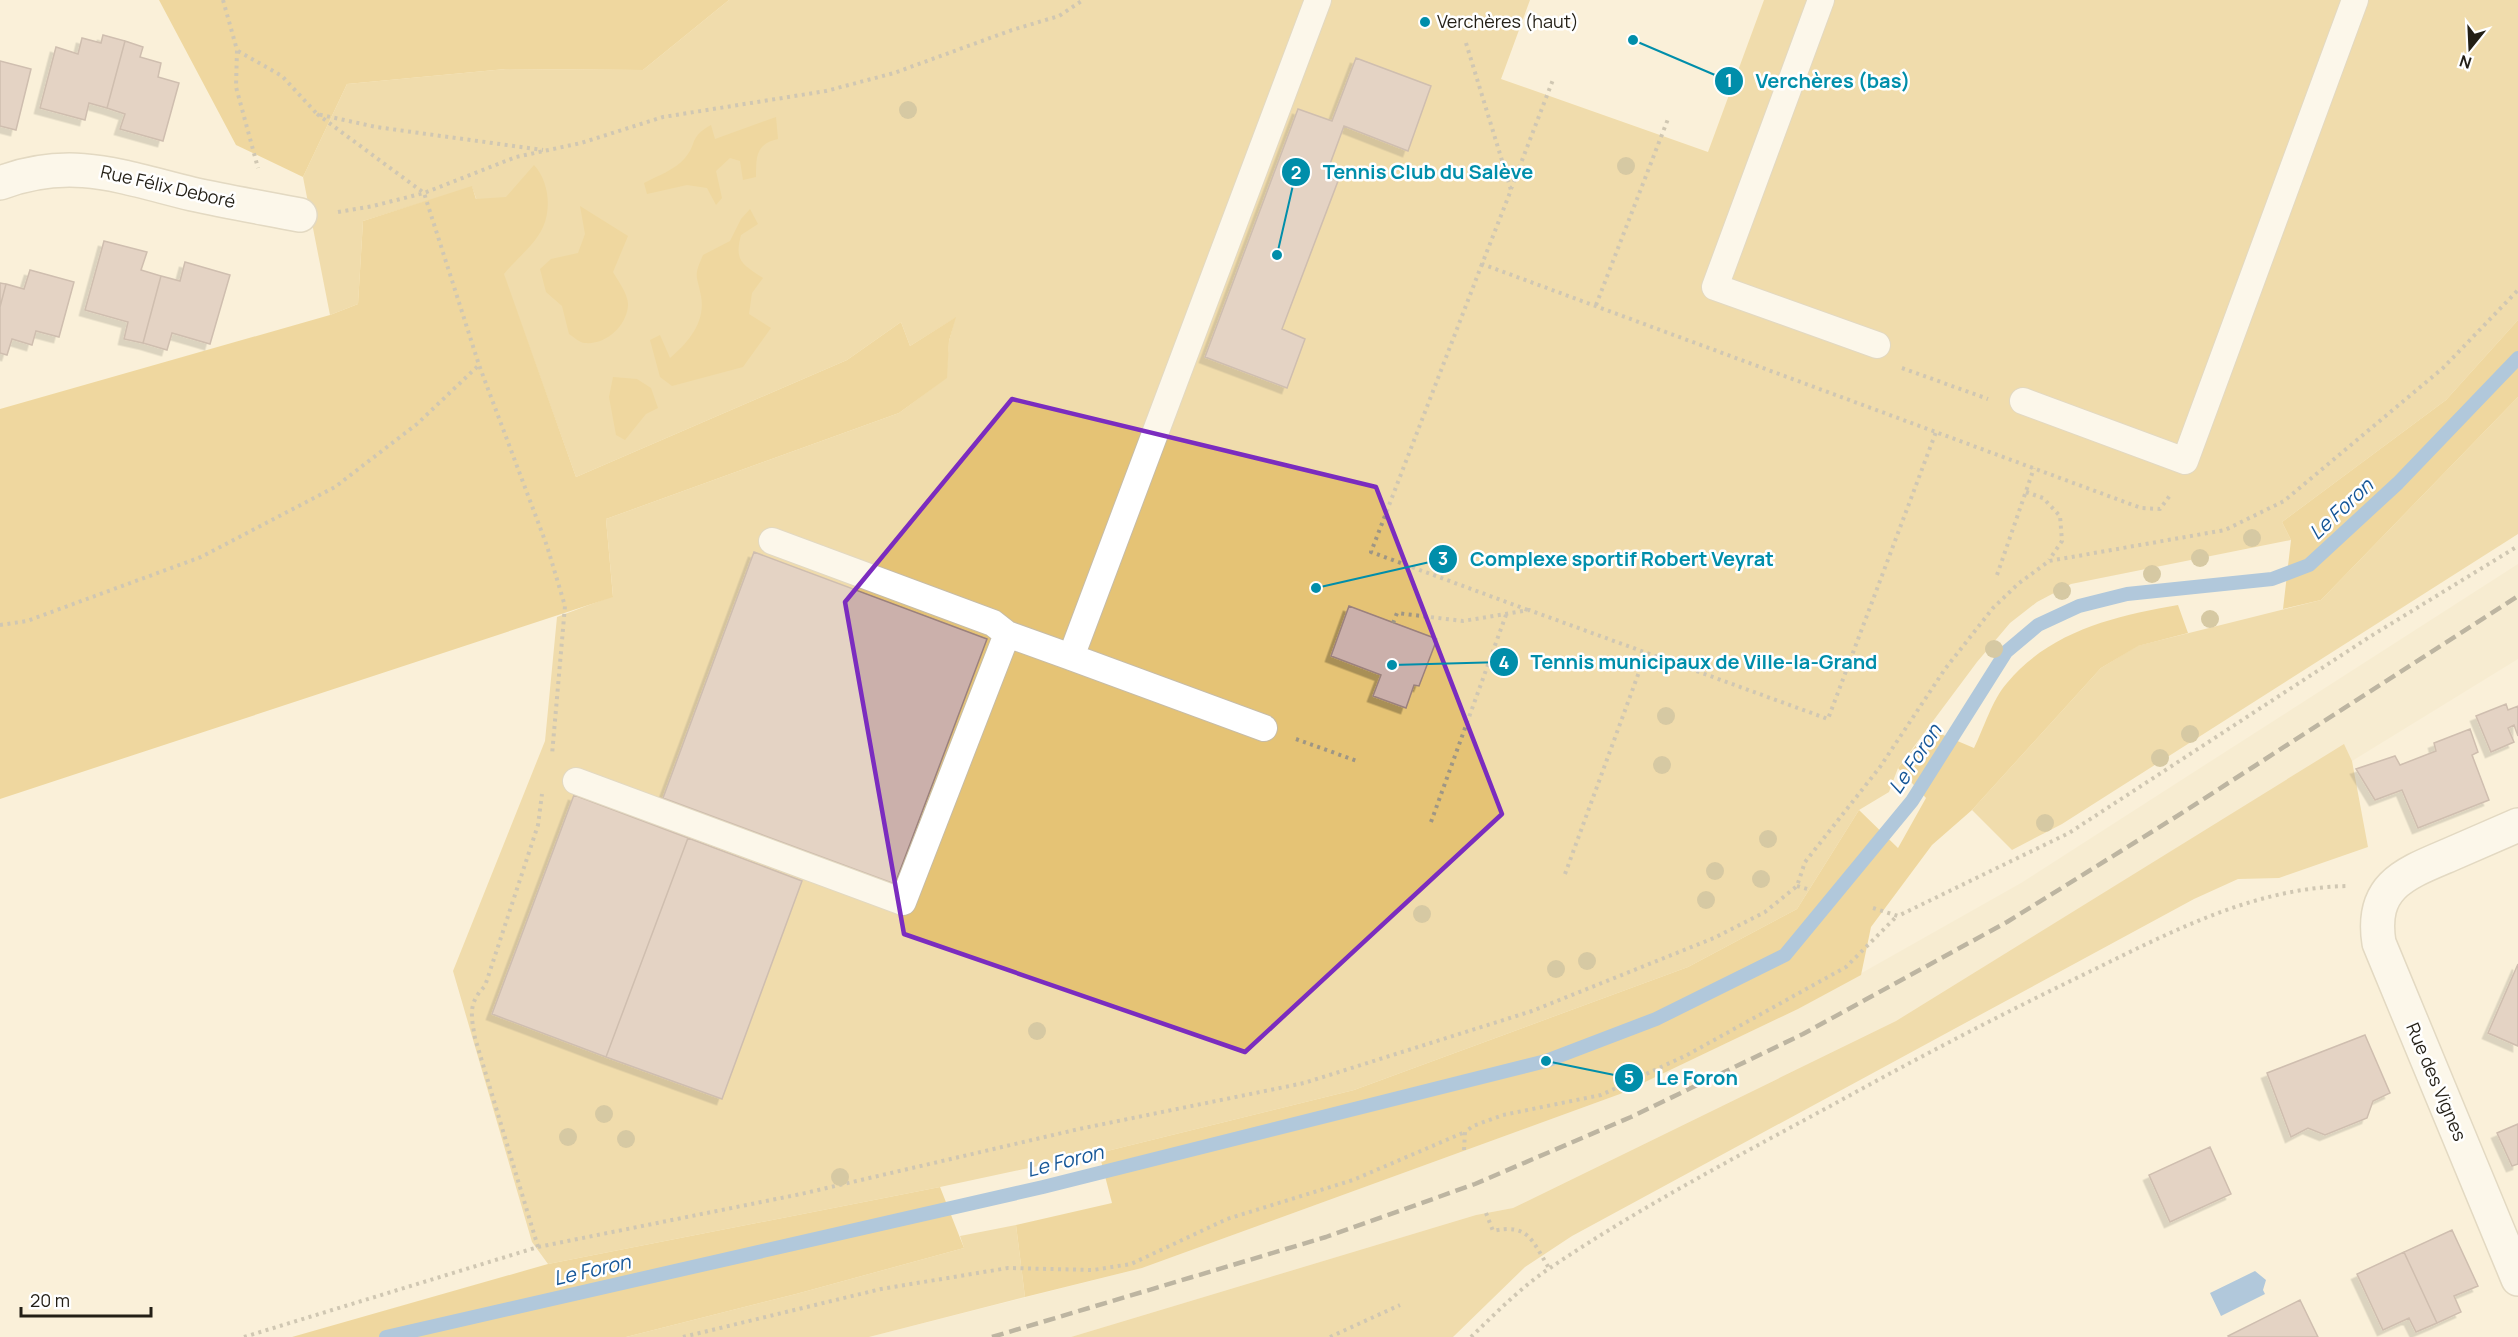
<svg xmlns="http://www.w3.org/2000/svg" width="2518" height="1337" viewBox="0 0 2518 1337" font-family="Manrope,sans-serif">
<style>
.built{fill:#f4e6c8}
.green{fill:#e5c375}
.forest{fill:#e2b959}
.water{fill:#5997dd}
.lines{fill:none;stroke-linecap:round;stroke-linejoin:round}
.stream{stroke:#5997dd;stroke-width:14}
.building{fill:#cbb0ab;stroke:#9b817d;stroke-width:1.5;filter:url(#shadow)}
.lane-casing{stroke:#c7bca6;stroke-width:28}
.street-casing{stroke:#c7bca6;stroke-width:36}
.path{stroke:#9e9685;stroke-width:4;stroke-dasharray:3 4.5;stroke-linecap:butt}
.lane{stroke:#fff;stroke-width:26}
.street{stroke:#fff;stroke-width:33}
.rail{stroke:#736d5e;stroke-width:4.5;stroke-dasharray:12 6;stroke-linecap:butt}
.tree{fill:#ac9962}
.marked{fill:none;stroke:#7b2cbf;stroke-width:4.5;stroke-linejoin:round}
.poi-dot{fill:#008eaa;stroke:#fff;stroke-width:2}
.labels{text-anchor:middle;stroke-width:5;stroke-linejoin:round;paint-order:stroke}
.poi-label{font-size:18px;fill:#231f16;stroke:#fff;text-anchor:start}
.street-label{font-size:18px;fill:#231f16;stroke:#fff}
.water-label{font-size:20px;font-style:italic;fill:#155697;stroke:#fff}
.leader{fill:none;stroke:#008eaa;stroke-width:2}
.callout-dot{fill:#008eaa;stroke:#fff;stroke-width:2}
.mark-label{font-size:18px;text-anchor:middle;font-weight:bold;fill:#fff}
.callout-label{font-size:20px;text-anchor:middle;font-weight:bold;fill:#008eaa;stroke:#fff;stroke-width:5;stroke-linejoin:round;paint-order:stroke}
</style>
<defs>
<filter id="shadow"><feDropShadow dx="-5.5" dy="5.5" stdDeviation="0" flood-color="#0004"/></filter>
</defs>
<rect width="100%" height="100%" fill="#faf0d9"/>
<path class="built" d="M2518,564V659L2352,761L2344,745L1896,1021L1513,1208L1476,1215L1071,1337H869L1142,1268L1620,1094L1798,1009L2021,883Z"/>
<path class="green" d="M729,0H1530L1501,79L1708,152L1764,0H2518V320L2446,400L2282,522L2291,540L2071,584L2037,602L2010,623L1977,662L1898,768L1889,792L1859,810L1797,909L1688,967L1354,1090L1099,1153L940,1187L548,1264L532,1242L453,971L545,741L557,617L613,596L606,519L899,413L946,378L949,341L955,318L910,346L901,322L847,360L576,477L472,187L363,221L358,304L330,315L303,177L347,84L506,69L643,70Z
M2518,397V534L2062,824L2012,850L1972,810L2101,668L2137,646L2321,600Z
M2344,744L2352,761L2368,847L2279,878L2238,879L2194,899L1572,1236L1525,1267L1453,1337H1071L1476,1215L1513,1208L1896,1021Z
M1016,1225L1025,1297L869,1337H626L796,1294L964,1248L960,1236Z"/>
<path class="forest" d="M159,0H729L643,70L506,69L347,84L303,177L236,145Z
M776,117L778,139C756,144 756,156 756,177L743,180L740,161L730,158L716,171L722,198L716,205L707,188L687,185L647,194L644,183C657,176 675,170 685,158C698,143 688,138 711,125L715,139Z
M534,165C548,180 552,207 543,227C535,245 516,259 504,274L576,477L847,360L901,322L910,346L956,317L949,341L947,378L899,413L606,519L613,597L0,799V409L330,315L358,304L363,221L472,186L476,199L506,197Z
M580,206L628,236L613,272C618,281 629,295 628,306C626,327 605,345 585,343C580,343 574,337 569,334L562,306L546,292L540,269L551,259L578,253L585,234Z
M750,209L758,224L741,235C734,261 742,264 763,278L752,293L749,314L771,328L743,367L672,386L660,377L650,340L660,335L670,358C688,343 706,322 701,296C697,274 693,278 703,255L730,241L741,219Z
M2518,320V397L2321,600L2283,609L2291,540L2282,522L2446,400Z
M613,377L637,379L651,388L658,408L646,414L625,440L616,435L609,397Z
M2178,605L2188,633L2138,646L2101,668L1972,810L1932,845L1871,927L1861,975L1798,1009L1620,1094L1142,1268L1025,1297L1016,1225L1112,1203L1099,1153L1354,1090L1688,967L1797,909L1859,810L1898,848L1926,798L1898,768L1929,729L1974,748C1984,728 1992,700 2007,683C2050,631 2115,616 2178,605Z
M940,1187L964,1248L796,1294L626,1337H292L548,1264Z"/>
<path class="water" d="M2255,1271L2266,1280L2263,1290L2265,1294L2221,1316L2210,1293Z"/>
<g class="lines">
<path class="stream" d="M386,1337L1043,1187L1546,1061L1656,1019L1785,955L1912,801L2006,652L2038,625L2079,606L2127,594L2272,579L2309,565L2398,483L2518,358"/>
</g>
<path class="building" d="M103,35L125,41L107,108L89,103L85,120L40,108L56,47L78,54L82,38L101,43Z
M125,41L143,47L140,57L161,63L158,77L179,83L163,141L120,129L125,114L107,108Z
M1356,58L1431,86L1408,151L1344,126L1326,175L1338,181L1282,329L1305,339L1287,388L1205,357L1298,109L1332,121Z
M0,61L31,69L16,130L0,126Z
M104,241L147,252L141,270L161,276L143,343L124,339L128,322L85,310Z
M185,262L230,275L210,344L172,333L167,350L143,343L161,276L180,281Z
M30,270L74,282L59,337L36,331L32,345L12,339L7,355L0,353V307L6,284L24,289Z
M0,283L6,284L0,307Z
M754,552L987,639L895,884L663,798Z
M1349,606L1437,639L1419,686L1414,685L1406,708L1373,696L1381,675L1331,656Z
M2506,704L2508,710L2518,706V736L2514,725L2508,728L2514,742L2491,752L2476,716Z
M2470,729L2478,752L2472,755L2489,800L2418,828L2402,790L2375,800L2356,769L2395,756L2400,765L2436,751L2434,743Z
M574,795L688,838L606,1057L492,1014Z
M688,838L802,881L722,1099L606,1057Z
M2518,964V1046L2488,1033Z
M2365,1035L2390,1093L2373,1101L2367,1118L2325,1135L2308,1128L2291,1137L2267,1073Z
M2518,1124V1164L2512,1166L2497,1133Z
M2210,1147L2231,1194L2170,1222L2149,1175Z
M2452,1230L2478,1286L2454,1296L2461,1312L2437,1323L2404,1252Z
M2404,1252L2437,1323L2416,1332L2409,1318L2383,1330L2357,1274Z
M2300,1300L2318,1337H2229L2228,1336Z"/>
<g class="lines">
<g class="lane-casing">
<path id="lane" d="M1821,0L1715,287L1877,345
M2023,401L2185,461L2355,0
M772,541L993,623L1007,634L1071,657
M1264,728L1071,657L1318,0
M576,781L903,902L1007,634"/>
</g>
<g class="street-casing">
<path id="street" d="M0,183C72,156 122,177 192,194C228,202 264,208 300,215
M2518,825C2495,835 2472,845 2449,855C2404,874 2370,886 2379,943L2518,1279"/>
</g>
<path class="path" d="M223,0L237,50L236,87L258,168
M1466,43L1511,190L1482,264L2141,508L2160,509L2171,494
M238,51L282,76L317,114L376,127L543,150
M317,114L424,193L479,365L547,546L565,606L552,755
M1511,189L1554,77
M338,212L373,206L424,193L516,157L581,143L663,117L826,91L894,73L1012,30L1059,16L1083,0
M1482,264L1371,552L1528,610
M1596,305L1668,119
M1902,368L1988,399
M2026,492L2043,498L2060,516L2062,541L2049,560
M1997,575L2034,468
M1393,623L1397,613L1463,621L1529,610L1828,719L1936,432
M0,625L27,621L201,557L335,487L417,424L479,365
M1296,739L1357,761
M1431,822L1506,615
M1565,874L1646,653
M1797,886L1811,890
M1873,908L1898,916L2069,833L2371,636L2518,546
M1464,1150L1465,1132L1473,1126L1503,1115L1601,1095L1687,1055L1846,967L1897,916
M1486,1213L1493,1231C1529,1223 1532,1241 1549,1268
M538,1247L475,1038C471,1015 468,1003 485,986L538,825L542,794
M244,1337L538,1247L801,1194L1079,1129L1304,1083L1532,1011L1714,938L1765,912L1797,886L1805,862L1880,767L1945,669L1993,608L2018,584L2049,561L2225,530L2284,501L2443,368L2518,290
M683,1337L881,1289L1008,1268L1093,1270L1131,1264L1227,1219L1353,1180L1465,1132
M1330,1337L1400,1305
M1471,1337C1496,1313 1521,1287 1550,1268C1643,1205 1746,1152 1845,1098C1925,1054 2006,1012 2089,972C2171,932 2253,888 2347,886"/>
<use href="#lane" class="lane"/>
<use href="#street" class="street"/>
<path class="rail" d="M992,1337L1326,1237L1475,1184L1631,1117L1803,1034L2007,922L2174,818L2518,596"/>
</g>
<g class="tree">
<circle cx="908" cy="110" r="9"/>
<circle cx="1626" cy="166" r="9"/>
<circle cx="2252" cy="538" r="9"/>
<circle cx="2200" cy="558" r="9"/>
<circle cx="2152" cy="574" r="9"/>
<circle cx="2062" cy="591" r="9"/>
<circle cx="2210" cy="619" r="9"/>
<circle cx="1994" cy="649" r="9"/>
<circle cx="1666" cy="716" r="9"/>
<circle cx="2190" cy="734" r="9"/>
<circle cx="2160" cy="758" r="9"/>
<circle cx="1662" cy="765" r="9"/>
<circle cx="2045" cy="823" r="9"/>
<circle cx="1768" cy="839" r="9"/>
<circle cx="1715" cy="871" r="9"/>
<circle cx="1761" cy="879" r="9"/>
<circle cx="1706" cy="900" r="9"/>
<circle cx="1422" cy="914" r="9"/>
<circle cx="1587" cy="961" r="9"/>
<circle cx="1556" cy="969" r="9"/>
<circle cx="1037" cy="1031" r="9"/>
<circle cx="604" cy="1114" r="9"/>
<circle cx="568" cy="1137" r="9"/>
<circle cx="626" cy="1139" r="9"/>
<circle cx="840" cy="1177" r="9"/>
</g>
<path d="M0 0H2518V1337H0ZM1012,399L1376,487L1502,814L1245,1052L904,934L845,602Z" fill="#faf0d9" fill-opacity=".55" fill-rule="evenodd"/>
<path class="marked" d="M1012,399L1376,487L1502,814L1245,1052L904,934L845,602Z"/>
<circle class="poi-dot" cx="1425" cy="22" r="6"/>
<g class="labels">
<g class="poi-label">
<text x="1437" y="28">Verchères (haut)</text>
</g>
<g class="street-label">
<text transform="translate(168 187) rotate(13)" y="6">Rue Félix Deboré</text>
<text transform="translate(2436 1082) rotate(67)" y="6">Rue des Vignes</text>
</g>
<g class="water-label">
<text transform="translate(2341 509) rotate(-43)" y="7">Le Foron</text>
<text transform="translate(1915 759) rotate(-57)" y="7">Le Foron</text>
<text transform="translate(1065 1161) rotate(-14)" y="7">Le Foron</text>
<text transform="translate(592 1270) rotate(-13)" y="7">Le Foron</text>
</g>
</g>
<path class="leader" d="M1633 40L1729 81M1277 255L1296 172M1316 588L1443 559M1392 665L1504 662M1546 1061L1629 1078"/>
<g class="callout-dot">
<circle cx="1633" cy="40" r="6"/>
<circle cx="1277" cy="255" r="6"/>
<circle cx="1316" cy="588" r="6"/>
<circle cx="1392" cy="665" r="6"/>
<circle cx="1546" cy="1061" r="6"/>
<circle cx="1729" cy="81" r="15"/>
<circle cx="1296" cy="172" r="15"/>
<circle cx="1443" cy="559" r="15"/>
<circle cx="1504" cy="662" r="15"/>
<circle cx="1629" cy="1078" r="15"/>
</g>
<g class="mark-label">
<text x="1729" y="87">1</text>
<text x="1296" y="179">2</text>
<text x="1443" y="565">3</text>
<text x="1504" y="669">4</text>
<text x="1629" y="1084">5</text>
</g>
<g class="callout-label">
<text x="1833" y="88">Verchères (bas)</text>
<text x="1428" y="179">Tennis Club du Salève</text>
<text x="1622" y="566">Complexe sportif Robert Veyrat</text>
<text x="1704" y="669">Tennis municipaux de Ville-la-Grand</text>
<text x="1697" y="1085">Le Foron</text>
</g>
<g transform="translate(2470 48) rotate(198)" stroke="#ffffff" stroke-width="4.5" paint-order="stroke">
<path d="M0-4.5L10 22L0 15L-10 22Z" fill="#231f16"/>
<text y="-9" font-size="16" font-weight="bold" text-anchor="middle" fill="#231f16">N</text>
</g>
<path d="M21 1307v9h130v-9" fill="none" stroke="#231f16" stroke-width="3"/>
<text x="30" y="1307" font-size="18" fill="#231f16" stroke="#ffffff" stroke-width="4.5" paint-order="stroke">20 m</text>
</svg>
